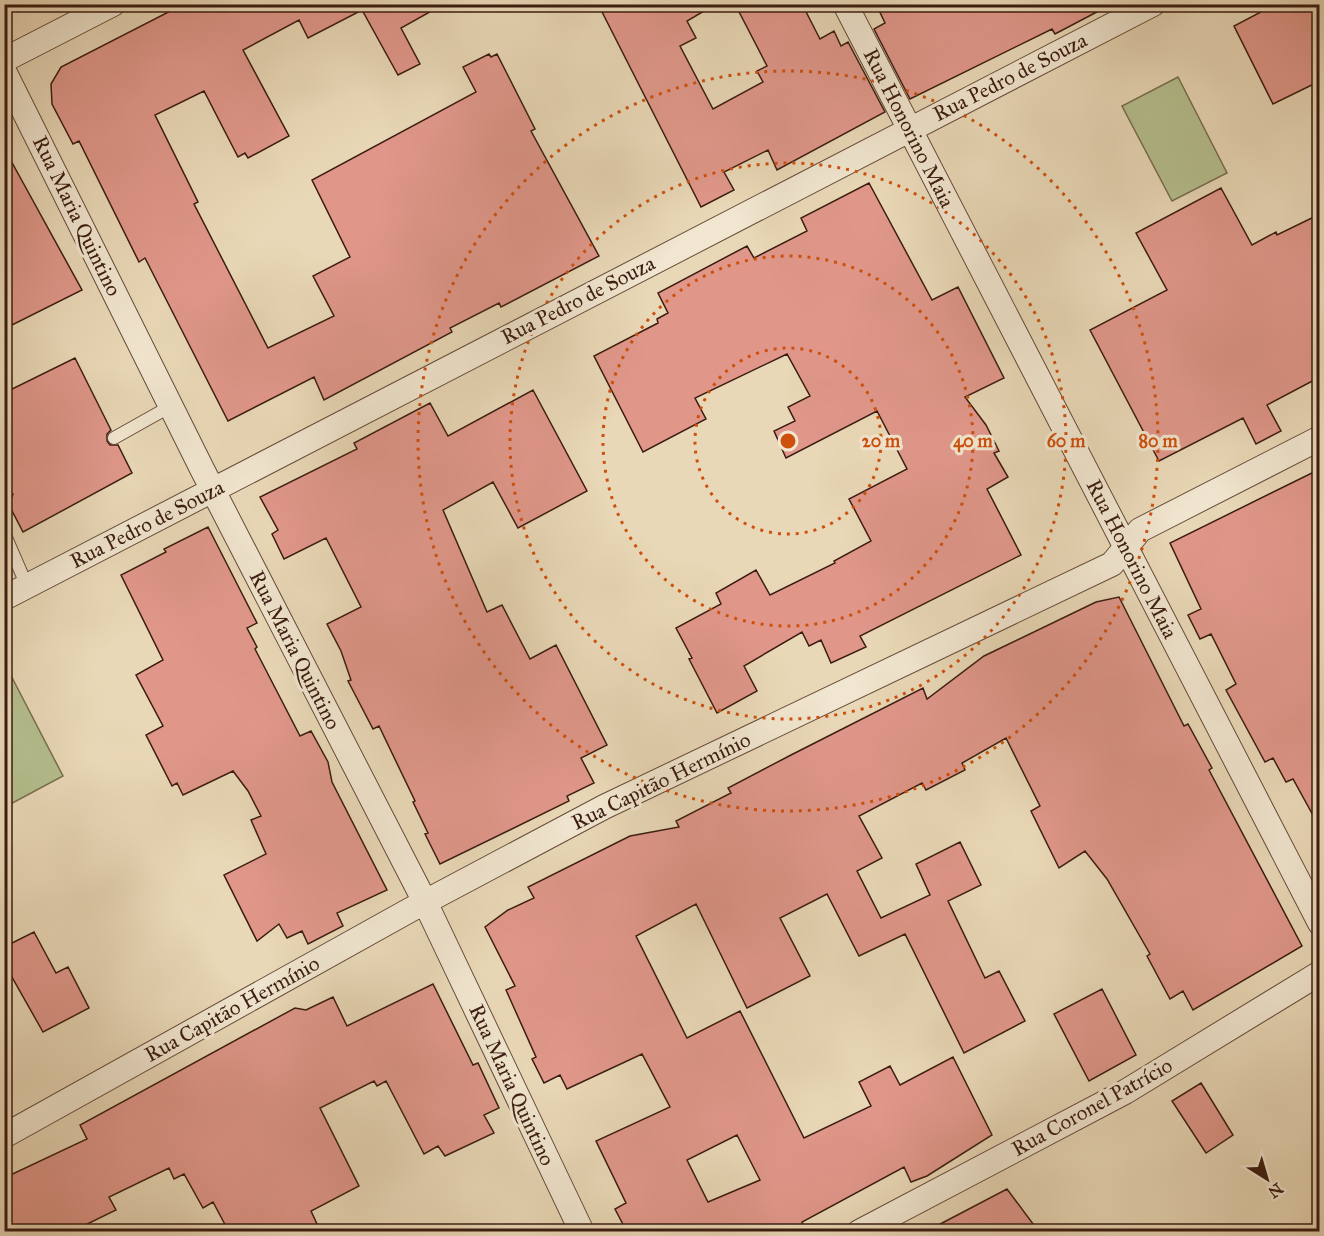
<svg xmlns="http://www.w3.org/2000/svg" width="1324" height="1236" viewBox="0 0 1324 1236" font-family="'IM FELL Great Primer',serif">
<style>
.green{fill:#b5bf8f;stroke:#786e50;stroke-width:1.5}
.building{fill:#e0978a;stroke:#3b1c11;stroke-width:1.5;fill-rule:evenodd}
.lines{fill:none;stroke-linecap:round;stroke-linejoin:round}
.lane-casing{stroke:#664b3a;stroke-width:14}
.street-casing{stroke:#664b3a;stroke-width:26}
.lane{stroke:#f1e6d0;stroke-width:12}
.street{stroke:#f1e6d0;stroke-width:24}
.ring{fill:none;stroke:#ce500d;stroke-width:3;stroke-dasharray:3 6}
.labels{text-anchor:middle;stroke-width:6;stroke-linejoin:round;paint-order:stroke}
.street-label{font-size:21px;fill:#3b1c11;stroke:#f1e6d0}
.centre{fill:#ce500d;stroke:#f1e6d0;stroke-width:3}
.ring-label{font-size:18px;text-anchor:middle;font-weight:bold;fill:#ce500d;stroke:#f1e6d0;stroke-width:6;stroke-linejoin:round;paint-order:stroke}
</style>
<rect width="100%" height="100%" fill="#e9d8b7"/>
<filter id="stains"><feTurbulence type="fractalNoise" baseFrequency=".00333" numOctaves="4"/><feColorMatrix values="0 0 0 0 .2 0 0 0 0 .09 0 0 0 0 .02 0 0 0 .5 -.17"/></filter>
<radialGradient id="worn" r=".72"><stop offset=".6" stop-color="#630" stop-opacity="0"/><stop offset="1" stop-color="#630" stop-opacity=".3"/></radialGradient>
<path class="green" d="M1178,77L1227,173L1172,201L1122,106Z
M5,664L63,776L5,807H4Z"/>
<path class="building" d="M184,4H444L401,28L420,64L398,75L362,10L308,38L299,20L243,50L289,136L248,158L245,153L238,157L204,91L155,115L198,202L194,204L268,348L334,316L313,276L350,257L312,180L476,92L463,67L489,54L491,57L497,54L535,129L531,131L599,256L501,307L499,303L450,328L452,332L324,400L314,377L228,421L145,258L139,262L79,141L73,144L52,104L51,84L61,67Z
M598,4H716L687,21L696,38L680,46L713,109L763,82L757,71L767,66L735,4H802L820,39L834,31L841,46L848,42L885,112L777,170L768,150L724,172L734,190L701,207Z
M876,4H1112L1055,34L1052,29L910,99L874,29L885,23Z
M1276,4H1320V81L1273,104L1234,26Z
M4,148L82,290L4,329Z
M869,183L932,300L958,287L1004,378L965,397L986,425L999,451L994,453L1008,477L987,489L1021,555L860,636L866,647L831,663L821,640L809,646L802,632L744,666L757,691L717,713L689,659L692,658L676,628L721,604L716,593L756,570L770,595L835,563L834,561L871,541L849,499L907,469L877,411L786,458L774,431L795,421L788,407L810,396L787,354L695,398L706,419L643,452L594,356L658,323L657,319L668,313L658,293L747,246L754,258L807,231L801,218Z
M1221,188L1252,245L1276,232L1277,235L1320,214V377L1267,405L1281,431L1256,444L1243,418L1159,461L1090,330L1167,290L1136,233Z
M75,358L111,430L107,434V441L110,445H118L132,473L23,532L9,505L13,494L4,489V393Z
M533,390L587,491L518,528L493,482L443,510L487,612L502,605L530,659L556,645L607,745L581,758L594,783L567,796L569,801L440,864L425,834L428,833L413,802L415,801L379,726L373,729L348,681L351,680L341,651L327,624L361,607L326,538L284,559L272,534L278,530L260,497L357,449L354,443L430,403L448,436Z
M1320,469V828L1293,779L1286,782L1273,758L1265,762L1226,690L1236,684L1211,634L1200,639L1188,615L1201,609L1170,543Z
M208,527L257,623L247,628L257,647L255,649L300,736L311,731L328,762L332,782L387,890L337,913L343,926L308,944L302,931L287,938L279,924L257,941L224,875L266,854L251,820L261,816L248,791L233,771L183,795L177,783L172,786L146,735L163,726L136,675L163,660L121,575L166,552L164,549Z
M1119,597L1184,726L1188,724L1212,768L1209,770L1302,946L1193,1010L1183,991L1170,999L1147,956L1150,954L1107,879L1085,851L1059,868L1031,811L1040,806L1006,738L962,763L965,770L926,790L922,783L859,816L882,858L857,871L881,918L930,895L916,864L960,842L981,885L948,901L985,978L999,971L1025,1021L964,1053L905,934L859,956L827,894L780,918L810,976L747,1008L696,904L636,936L687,1038L740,1011L804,1138L871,1106L859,1082L890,1066L900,1085L953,1057L992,1135L927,1176L911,1182L904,1167L802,1222L806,1232H627L615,1209L626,1203L596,1141L670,1107L642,1054L567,1089L560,1075L544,1083L532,1059L536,1057L506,990L515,986L485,927L508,910L534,898L528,887L630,836L679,827L676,821L731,793L728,788L791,755L923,688L927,699L984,656L1096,602ZM737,1135L760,1180L708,1202L687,1160Z
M34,932L56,973L68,967L89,1008L43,1032L4,963V947Z
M433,984L473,1065L478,1063L499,1108L484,1115L494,1133L445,1156L438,1146L424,1154L386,1081L377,1086L374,1081L320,1108L359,1186L311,1211L317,1224L302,1232H229L213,1202L203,1208L184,1174L174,1179L169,1168L109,1197L116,1210L71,1232H4V1178L87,1139L80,1125L295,1008L306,1010L333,997L347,1026Z
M1102,989L1136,1055L1089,1081L1054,1014Z
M1201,1083L1233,1135L1206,1153L1172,1101Z
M1007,1189L1039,1232H925Z"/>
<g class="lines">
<g class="lane-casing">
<path id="lane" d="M114,438L171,406
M4,498L5,497
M4,533L27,586"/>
</g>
<g class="street-casing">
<path id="street" d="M845,4L1320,923
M4,60L113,4
M4,71L202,469L425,902L582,1232
M4,598L1153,4
M4,1136L410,910L604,807L1112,564L1140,530L1320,438
M859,1232L1125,1092L1320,973"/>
</g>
<use href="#lane" class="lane"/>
<use href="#street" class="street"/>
</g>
<g class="ring">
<circle cx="788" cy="441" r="93"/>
<circle cx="788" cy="441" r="185"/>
<circle cx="788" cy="441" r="278"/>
<circle cx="788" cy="441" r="370"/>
</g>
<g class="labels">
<g class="street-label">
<text transform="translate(1010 77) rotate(-27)" y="7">Rua Pedro de Souza</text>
<text transform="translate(909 128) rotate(63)" y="7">Rua Honorino Maia</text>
<text transform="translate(77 216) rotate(64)" y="7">Rua Maria Quintino</text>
<text transform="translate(578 300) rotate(-27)" y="7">Rua Pedro de Souza</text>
<text transform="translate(147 524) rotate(-27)" y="7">Rua Pedro de Souza</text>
<text transform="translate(1132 559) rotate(63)" y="7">Rua Honorino Maia</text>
<text transform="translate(295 650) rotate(63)" y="7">Rua Maria Quintino</text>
<text transform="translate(661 781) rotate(-26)" y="7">Rua Capitão Hermínio</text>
<text transform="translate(232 1009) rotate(-29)" y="7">Rua Capitão Hermínio</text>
<text transform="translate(512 1085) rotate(65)" y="7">Rua Maria Quintino</text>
<text transform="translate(1092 1107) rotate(-29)" y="7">Rua Coronel Patrício</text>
</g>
</g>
<circle cx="788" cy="441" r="9" class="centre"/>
<g class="ring-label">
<text x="881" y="447">20 m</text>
<text x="973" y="447">40 m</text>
<text x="1066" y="447">60 m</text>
<text x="1158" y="447">80 m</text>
</g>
<rect width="1324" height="1236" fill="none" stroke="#e9d8b7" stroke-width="24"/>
<rect x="6" y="6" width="1312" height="1224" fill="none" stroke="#3b1c11" stroke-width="3"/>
<rect x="12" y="12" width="1300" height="1212" fill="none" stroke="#3b1c11" stroke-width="1.5"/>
<g transform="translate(1267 1179) rotate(143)" stroke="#f1e6d0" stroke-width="4.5" paint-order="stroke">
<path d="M0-4.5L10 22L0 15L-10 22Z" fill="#3b1c11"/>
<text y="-9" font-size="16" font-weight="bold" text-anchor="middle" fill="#3b1c11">N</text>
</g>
<rect width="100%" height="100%" filter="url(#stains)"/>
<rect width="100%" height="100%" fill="url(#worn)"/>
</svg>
